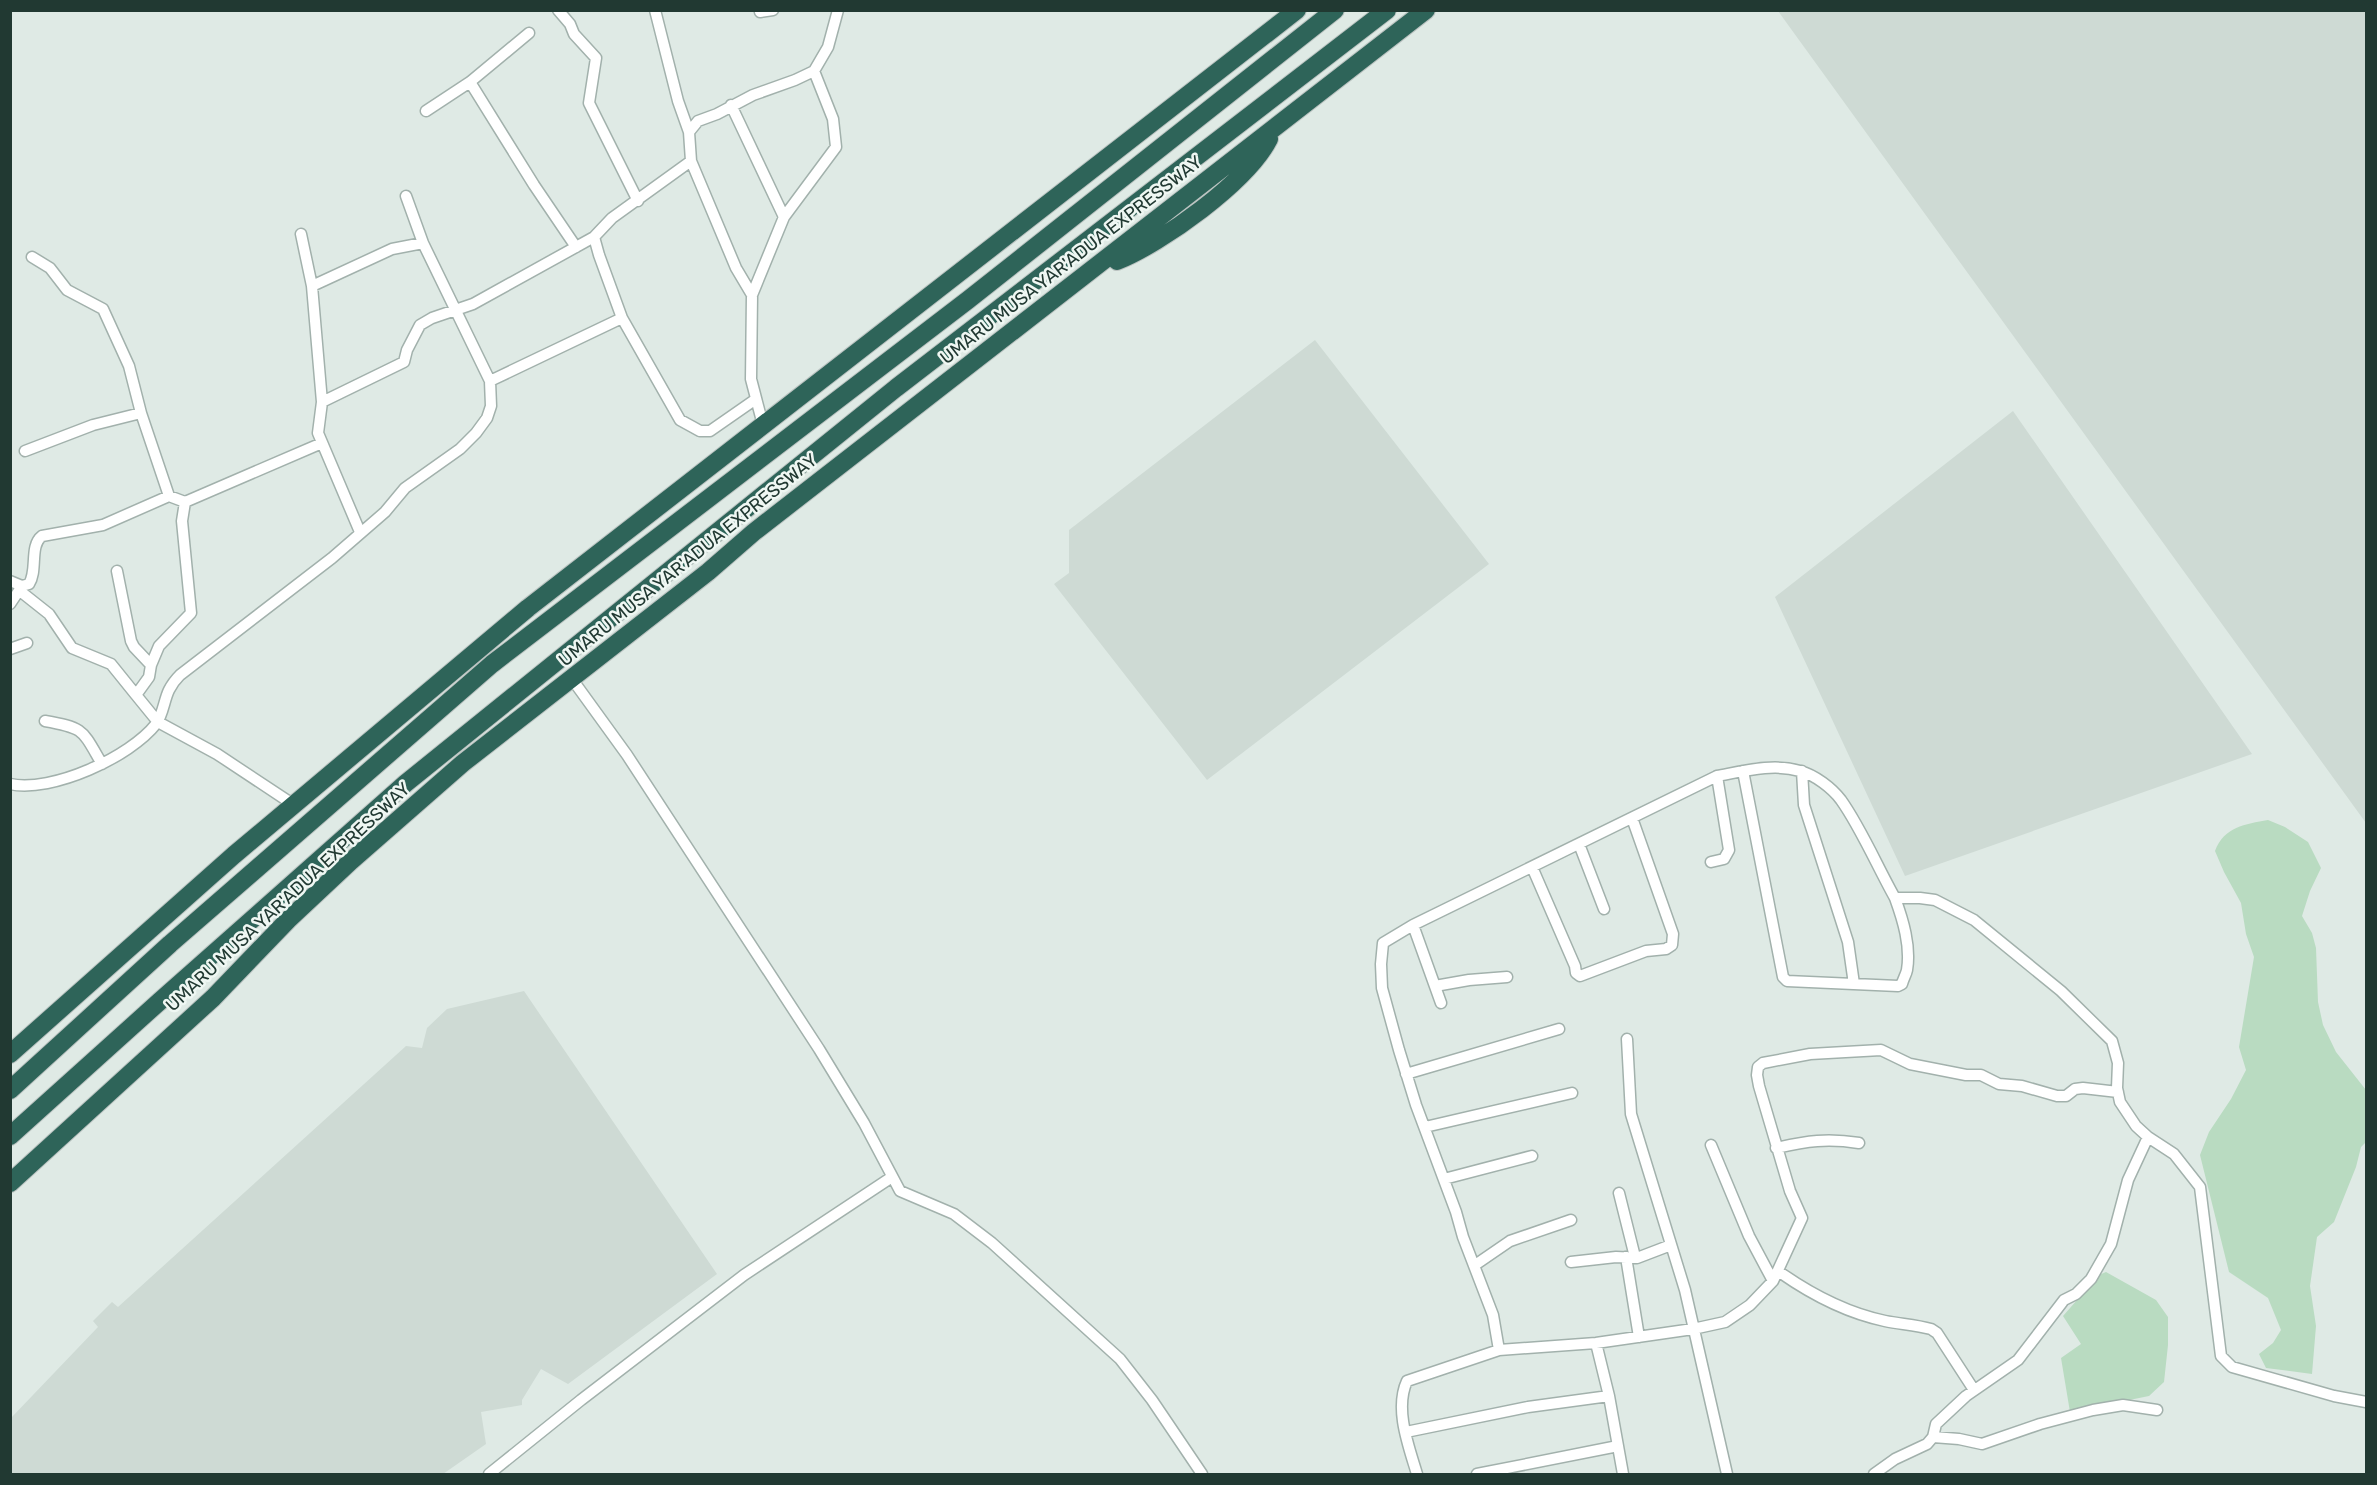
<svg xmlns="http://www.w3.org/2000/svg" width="2377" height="1485" viewBox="0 0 2377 1485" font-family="Rubik,sans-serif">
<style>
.built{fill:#cedad4}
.green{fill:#b9dbc1}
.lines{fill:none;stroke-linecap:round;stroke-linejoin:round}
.street-casing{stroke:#a2b1ac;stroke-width:13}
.highway-casing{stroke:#bcc4c2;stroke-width:20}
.street{stroke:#fff;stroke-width:10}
.highway{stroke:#2e6459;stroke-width:18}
.labels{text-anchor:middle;stroke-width:5;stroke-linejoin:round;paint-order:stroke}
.street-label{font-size:18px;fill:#213932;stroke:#eff7f3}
</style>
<rect width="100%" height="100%" fill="#dfeae5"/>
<path class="built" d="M1778,11H2366V823Z
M1315,340L1489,564L1207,780L1054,584L1069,573V530Z
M2013,411L2252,754L1905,876L1775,597Z
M524,991L717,1274L568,1384L541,1369L522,1400V1405L481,1412L486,1444L443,1474H11V1418L98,1327L93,1321L112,1302L118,1307L406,1046L422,1048L427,1028L447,1009Z"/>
<path class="green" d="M2268,820L2285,827L2308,842L2321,868L2310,891L2302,916L2312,933L2316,948L2318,1002L2323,1025L2336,1052L2366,1090V1142L2361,1147L2356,1167L2334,1222L2317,1237L2310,1286L2316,1326L2312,1374L2266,1368L2259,1354L2273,1343L2281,1330L2268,1298L2229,1272L2200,1155L2209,1132L2231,1099L2246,1070L2239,1047L2254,957L2246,934L2241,903L2224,872L2215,851C2224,827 2245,824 2268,820Z
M2106,1272L2156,1300L2168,1317V1345L2164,1382L2149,1396L2070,1412L2061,1358L2081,1344L2063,1316L2099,1275Z"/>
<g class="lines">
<g class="street-casing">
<path id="street" d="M558,10L570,24L574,34L596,58L589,103L638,201
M655,10L678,101L689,132
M760,12L773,10
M470,82L534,185L576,247
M731,105L784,217
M426,111L470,82L529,33
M406,196L423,243L490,381
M301,234L312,286L322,402L318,433L360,532
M594,237L599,255L622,318L680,420L700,431H710L756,399
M32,257L50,268L67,290L103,309L129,366L141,413L169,496
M312,286L392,249L423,243
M752,295L784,217L836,147L833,119L814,71
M322,402L404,362L407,350L420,325L432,318L473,304L594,237L612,218L691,161
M763,425L751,379L752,295L736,268L691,161L689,132L698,121L717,114L753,95L795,80L814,71L828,47L838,10
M25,451L93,425L141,413
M117,571L131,641L134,647L151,665
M10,581L22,586
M20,591L49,614L72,648L111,664L136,695
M10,604L22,586L29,584C38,570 29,546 42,536L103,525L169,496L185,502
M10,649L27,643
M572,679L627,755L819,1049L864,1123L900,1191L954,1214L992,1243L1120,1359L1152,1400L1202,1474
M45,721C85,728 82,730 102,764
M1743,771L1783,977L1787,981L1898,986L1902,984C1903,979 1906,975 1907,970C1911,946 1903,920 1895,898
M1802,771L1804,805L1848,942L1854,984
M10,784C52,793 130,757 156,724C163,715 164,700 169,690C172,684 176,679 180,675L332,558L385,512L405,488L460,449L476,433L487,418L491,406L490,381L622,318
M294,805L217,754L158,722L136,695L149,677L151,665L159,646L191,613L182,521L185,502L322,443
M1579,844L1604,909
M1711,862L1724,859L1729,850L1717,776
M1532,867L1575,966L1576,973L1580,976L1646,951L1666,949L1672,945L1673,934L1632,818
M1413,925L1441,1003
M1435,986L1469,980L1507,977
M1627,1039L1631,1114L1685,1290L1727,1474
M1406,1074L1559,1029
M1425,1127L1572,1093
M1711,1145L1749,1236L1773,1281
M1776,1148C1807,1141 1827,1138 1859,1143
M1444,1179L1532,1156
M1619,1193L1635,1257
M1626,1257L1639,1337
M1571,1262L1616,1257L1637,1258L1671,1245
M1475,1265L1510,1241L1571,1220
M1778,1271C1809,1293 1847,1313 1885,1321C1900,1324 1916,1325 1931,1329L1937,1333L1974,1390
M1596,1343L1609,1396L1623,1474
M1499,1350L1493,1315L1463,1237L1456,1212L1416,1105L1399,1050L1382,988L1381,964L1383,943L1413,925L1717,776C1744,771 1774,763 1800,771C1815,775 1832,788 1841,800C1861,828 1878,868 1895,898H1920L1935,900L1974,920L2061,991L2112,1041L2118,1063L2117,1088L2120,1102L2136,1126L2148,1137L2174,1154L2200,1187L2221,1356L2232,1367L2334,1396L2366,1402
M1406,1432L1528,1407L1609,1396
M1933,1437L1959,1439L1982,1444L2040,1424L2093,1410L2123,1405L2157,1410
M489,1474L581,1400L744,1275L892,1177
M1417,1474C1409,1447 1394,1409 1407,1381L1499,1350L1596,1343L1693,1329L1725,1322L1750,1305L1773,1281L1802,1218L1790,1191L1759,1086L1757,1075L1758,1067L1763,1063L1810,1054L1881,1050L1910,1064L1966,1075H1981L1999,1084L2022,1086L2057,1096H2066L2075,1089L2083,1088L2118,1092
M1477,1474L1618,1446
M1874,1474L1895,1459L1927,1444L1933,1437L1936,1424L1966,1396L2018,1360L2064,1300L2076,1294L2091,1279L2111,1244L2128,1180L2148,1137"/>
</g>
<g class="highway-casing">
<path id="highway" d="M1117,261C1162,243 1247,182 1269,139
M10,1054L234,855L528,608L1297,10
M10,1090L170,944L492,664L968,300L1335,10
M10,1136L160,1001L406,783L896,388L1387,10
M10,1183L213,998L288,920L351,861L463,763L708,572L754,532L1426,10"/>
</g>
<use href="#street" class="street"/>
<use href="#highway" class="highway"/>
</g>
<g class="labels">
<g class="street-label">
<text transform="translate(1071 260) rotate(-38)" y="6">UMARU MUSA YAR'ADUA EXPRESSWAY</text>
<text transform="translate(688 560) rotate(-39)" y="6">UMARU MUSA YAR'ADUA EXPRESSWAY</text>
<text transform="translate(288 897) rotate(-43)" y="6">UMARU MUSA YAR'ADUA EXPRESSWAY</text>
</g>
</g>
<rect width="2377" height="1485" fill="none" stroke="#213932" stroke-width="24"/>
</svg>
